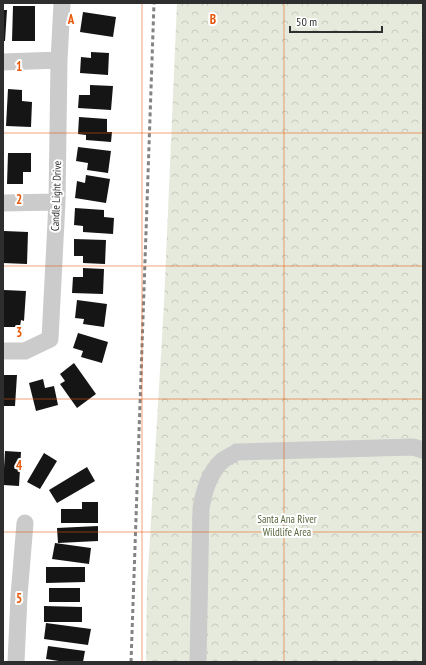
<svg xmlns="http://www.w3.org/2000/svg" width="426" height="665" viewBox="0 0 426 665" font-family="'PT Sans Narrow',sans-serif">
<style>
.park{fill:url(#park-crowns)}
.building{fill:#151515}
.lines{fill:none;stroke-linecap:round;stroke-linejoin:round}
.minor{stroke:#cbcbcb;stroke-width:17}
.rail{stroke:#838383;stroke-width:3;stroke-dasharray:4 3;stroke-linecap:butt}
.grid{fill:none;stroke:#e8590c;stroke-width:1;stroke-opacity:0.55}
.labels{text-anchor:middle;stroke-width:4;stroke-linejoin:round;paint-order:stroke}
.street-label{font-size:11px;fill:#2e2e2e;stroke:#fff}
.park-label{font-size:11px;fill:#59673e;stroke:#fff}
.grid-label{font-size:13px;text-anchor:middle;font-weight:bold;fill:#e8590c;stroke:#fff;stroke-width:4;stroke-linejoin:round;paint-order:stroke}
</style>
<defs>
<pattern id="park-crowns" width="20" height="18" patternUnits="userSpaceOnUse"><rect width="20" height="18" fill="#e6eadc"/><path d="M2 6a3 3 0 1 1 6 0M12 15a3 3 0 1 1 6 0" fill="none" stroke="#c6c9bd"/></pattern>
</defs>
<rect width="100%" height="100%" fill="#fff"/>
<path class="park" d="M177,3H423V662H146L147,587L164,304Z"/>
<path class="building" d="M13,6H35V41H12Z
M3,10H7L5,41H3Z
M83,12L116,17L113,37L80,32Z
M91,52L109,53L108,75L80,73L81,57L91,58Z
M90,85L113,86L111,110L78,108L79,95H90Z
M8,89L22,90V101L32,102L31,127L6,126Z
M79,117L107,119V132H112L111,142L86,140V135L78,134Z
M78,147L111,151L108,173L87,170L88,163L76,161Z
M8,153H31V172H23V184H7Z
M86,175L110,179L106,203L75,198L77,181L85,183Z
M75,208L104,210V217L114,218L113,234L83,232V226L74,225Z
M4,231L28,232L27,264L3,263Z
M74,239L106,240L105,264L83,263V256H74Z
M83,268L104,269L103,294L72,293L73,277H83Z
M4,290L26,291L24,321L21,320L20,327H3Z
M77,300L107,304L104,327L83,324L84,319L75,318Z
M78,333L108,342L102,363L81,357L83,351L73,348Z
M74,363L96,394L77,408L60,384L65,381L60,374Z
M3,375H17L15,406H3Z
M43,379L45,388L54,386L58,405L36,411L29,383Z
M5,451L21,452L19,486L3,485Z
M44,453L57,461L40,489L27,482Z
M87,467L95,481L57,503L49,490Z
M82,502H98V523H61V509H82Z
M98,526V541L58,543L57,528Z
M55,543L91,548L89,564L52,559Z
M46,567H85V582L46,583Z
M49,588H80V602H49Z
M44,606L82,607V622H44Z
M46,623L91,629L88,645L44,639Z
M48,646L85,651L83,662H65L46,659Z"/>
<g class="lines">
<path class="minor" d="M3,62L59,60
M3,203L57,202
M3,351H25L50,339L57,202L59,60L62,3
M16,662L19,596L25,523
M198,662L201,508C204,491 209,472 223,460C227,457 233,455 237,452L413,447L423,450"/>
<path class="rail" d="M131,662L154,3"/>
</g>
<path class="grid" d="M142,3V662M284,3V662M3,133H423M3,266H423M3,399H423M3,532H423"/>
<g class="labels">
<g class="street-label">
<text transform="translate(56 196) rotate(-88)" y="4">Candle Light Drive</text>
</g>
<g class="park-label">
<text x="287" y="523">Santa Ana River<tspan x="287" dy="13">Wildlife Area</tspan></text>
</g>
</g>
<g class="grid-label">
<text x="71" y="24">A</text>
<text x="213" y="24">B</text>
<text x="19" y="71">1</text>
<text x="19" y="204">2</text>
<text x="19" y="337">3</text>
<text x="19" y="470">4</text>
<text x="19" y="603">5</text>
</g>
<rect width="426" height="665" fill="none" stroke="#2e2e2e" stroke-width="8"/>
<path d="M290 26v6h92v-6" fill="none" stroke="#2e2e2e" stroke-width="2"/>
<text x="296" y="26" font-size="12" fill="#2e2e2e" stroke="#ffffff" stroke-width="3" paint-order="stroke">50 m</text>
</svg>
